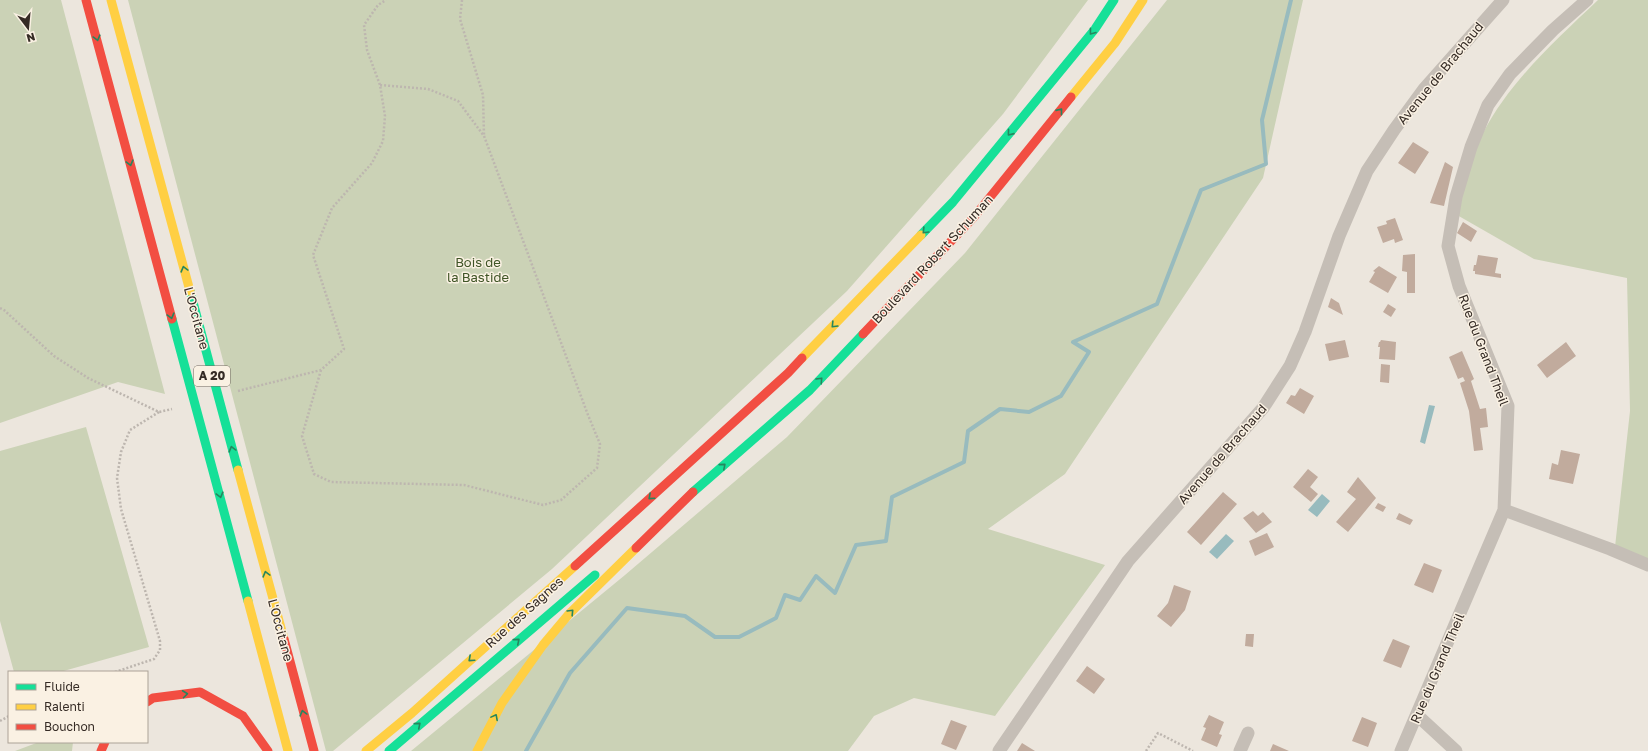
<svg xmlns="http://www.w3.org/2000/svg" width="1648" height="751" viewBox="0 0 1648 751" font-family="'Golos Text',sans-serif">
<style>
.green{fill:#cbd2b6}
.water{fill:#98bbbe}
.lines{fill:none;stroke-linecap:round;stroke-linejoin:round}
.stream{stroke:#98bbbe;stroke-width:4}
.building{fill:#c1ab9d}
.path{stroke:#bdb6af;stroke-width:2.5;stroke-dasharray:2 2;stroke-linecap:butt}
.street{stroke:#c5beb6;stroke-width:13}
.fast{stroke:#16e098;stroke-width:9}
.slow{stroke:#ffcf43;stroke-width:9}
.jam{stroke:#f24e42;stroke-width:9}
.oneway{stroke:#26865e}
.labels{text-anchor:middle;stroke-width:3;stroke-linejoin:round;paint-order:stroke}
.shield{fill:#faf1e3;stroke:#70665e;stroke-width:1}
.shield-label{font-size:12px;font-weight:bold;fill:#352b25}
.street-label{font-size:13px;fill:#352b25;stroke:#faf1e3}
.park-label{font-size:13px;fill:#405527;stroke:#faf1e3}
</style>
<rect width="100%" height="100%" fill="#ece6dd"/>
<path class="green" d="M0,0H61L165,394L118,382L0,423Z
M128,0H1088L1003,114L847,291L552,569L333,751H326Z
M1167,0H1303L1263,178L1065,474L988,529L1105,565L995,716L914,698L874,716L848,751H411L625,575L787,437L965,253Z
M1598,0H1648V561L1615,547L1630,411L1627,278L1534,259L1457,215C1464,187 1470,159 1483,133C1510,81 1556,40 1598,0Z
M86,427L149,647L60,672H14L0,621V451Z
M39,742H73L72,751H15Z"/>
<path class="water" d="M1429,405L1435,406L1425,444L1420,442Z
M1322,494L1330,501L1317,517L1308,510Z
M1226,534L1234,541L1217,559L1209,552Z"/>
<g class="lines">
<path class="stream" d="M526,751L570,673L627,608L685,616L715,637H739L776,618L785,595L800,600L816,576L835,593L856,545L886,541L892,497L964,462L968,431L1000,409L1029,412L1061,396L1089,352L1073,342L1157,304L1201,190L1266,164L1262,120L1291,0"/>
</g>
<path class="building" d="M1413,142L1429,152L1415,174L1398,163Z
M1445,162L1453,167L1444,206L1430,203Z
M1395,218L1403,240L1395,243L1394,239L1383,243L1377,227L1387,224L1386,221Z
M1463,222L1477,231L1471,242L1457,233Z
M1415,254V293H1407V272L1402,271L1403,255Z
M1478,255L1498,258L1495,273L1501,274V278L1475,274V271H1473L1474,265H1476Z
M1379,266L1397,277L1388,293L1369,282L1375,272L1373,271Z
M1331,298L1339,303L1343,315L1328,307Z
M1388,304L1396,309L1391,317L1383,312Z
M1345,340L1349,357L1329,361L1325,344Z
M1381,340L1396,342L1395,360L1379,359L1380,347H1378L1379,342H1380Z
M1566,342L1576,356L1547,378L1537,365Z
M1462,351L1474,379L1471,381L1480,409L1486,408L1488,427L1480,428L1483,450L1474,451L1469,411L1460,383L1465,381L1463,377L1458,379L1449,357Z
M1381,364L1390,365L1389,383L1380,382Z
M1300,388L1314,396L1304,414L1286,403L1291,395L1295,396Z
M1561,450L1580,454L1573,484L1549,479L1552,463L1558,465Z
M1308,469L1318,477L1310,487L1318,494L1311,502L1293,487Z
M1358,477L1376,498L1348,532L1336,522L1356,499L1347,492Z
M1223,492L1237,504L1201,545L1187,532Z
M1378,503L1386,507L1383,512L1375,508Z
M1253,511L1258,516L1263,512L1272,522L1256,533L1243,518Z
M1399,513L1413,520L1410,525L1396,519Z
M1267,533L1274,547L1255,556L1249,541Z
M1424,563L1442,570L1433,593L1414,585Z
M1174,585L1191,591L1185,610L1171,627L1157,616L1168,603Z
M1246,634H1254L1253,647L1245,646Z
M1393,639L1410,646L1401,668L1383,661Z
M1087,666L1105,679L1094,694L1076,681Z
M1209,715L1224,722L1219,734L1222,735L1217,747L1201,740L1206,728L1203,727Z
M1362,717L1377,723L1368,747L1352,741Z
M951,720L967,726L956,750L941,744Z
M1022,743L1035,751H1017Z
M1273,744L1289,751H1270Z"/>
<g class="lines">
<path class="path" d="M462,0L460,19L483,95L484,135
M0,308L4,310L54,356L88,378L159,412L172,409
M321,370L302,436L314,474L331,482L464,485L543,505L561,500L597,468L600,444L588,415L484,136L458,101L428,89L380,85
M238,391L321,370L344,349L313,255L332,208L372,163L383,141L385,116L380,85L367,50L364,25L378,5L386,0
M115,672L154,659L160,650V641L121,509L117,478L121,452L130,430L159,412
M0,721L9,716
M1146,751L1158,733L1193,751"/>
<path class="street" d="M1504,510L1610,549L1648,565
M1417,715L1456,751
M999,751L1128,561L1263,408L1290,366L1305,332L1339,236L1367,171L1394,130L1424,89L1503,0
M1240,751L1248,733
M1401,751L1504,510L1508,406L1459,286L1448,246L1456,197L1471,147L1488,105L1510,74L1553,30L1587,0"/>
<path class="fast" d="M921,235L953,202L1095,29L1114,0
M190,291L238,470
M172,319L248,601
M693,492L810,390L863,334
M389,751L595,575"/>
<path class="slow" d="M111,0L190,291
M1071,97L1115,43L1143,0
M802,358L921,235
M238,470L284,639
M248,601L288,751
M366,751L412,713L575,566
M477,751L502,703L543,645L569,614L636,548"/>
<path class="jam" d="M86,0L172,319
M863,334L974,217L1071,97
M680,471L788,373L802,358
M636,548L693,492
M575,566L680,471
M284,639L314,751
M147,702L153,698L200,692L243,716L268,751
M101,751L105,742"/>
</g>
<defs><path id="oneway-chevron" d="M-2-3.5L2.5 0L-2 3.5" fill="none" stroke-width="1.6" stroke-linecap="round" stroke-linejoin="round"/></defs>
<g class="oneway">
<use href="#oneway-chevron" transform="translate(1092 32) rotate(128)"/>
<use href="#oneway-chevron" transform="translate(97 38) rotate(75)"/>
<use href="#oneway-chevron" transform="translate(1060 111) rotate(-51)"/>
<use href="#oneway-chevron" transform="translate(1010 133) rotate(129)"/>
<use href="#oneway-chevron" transform="translate(130 163) rotate(75)"/>
<use href="#oneway-chevron" transform="translate(925 231) rotate(134)"/>
<use href="#oneway-chevron" transform="translate(184 269) rotate(-105)"/>
<use href="#oneway-chevron" transform="translate(171 316) rotate(75)"/>
<use href="#oneway-chevron" transform="translate(834 325) rotate(134)"/>
<use href="#oneway-chevron" transform="translate(820 380) rotate(-47)"/>
<use href="#oneway-chevron" transform="translate(232 449) rotate(-105)"/>
<use href="#oneway-chevron" transform="translate(723 466) rotate(-41)"/>
<use href="#oneway-chevron" transform="translate(220 495) rotate(75)"/>
<use href="#oneway-chevron" transform="translate(651 497) rotate(138)"/>
<use href="#oneway-chevron" transform="translate(266 574) rotate(-105)"/>
<use href="#oneway-chevron" transform="translate(571 612) rotate(-46)"/>
<use href="#oneway-chevron" transform="translate(517 641) rotate(-40)"/>
<use href="#oneway-chevron" transform="translate(471 659) rotate(138)"/>
<use href="#oneway-chevron" transform="translate(185 694) rotate(-7)"/>
<use href="#oneway-chevron" transform="translate(303 713) rotate(-105)"/>
<use href="#oneway-chevron" transform="translate(495 717) rotate(-62)"/>
<use href="#oneway-chevron" transform="translate(418 725) rotate(-40)"/>
</g>
<g class="labels">
<rect class="shield" x="194" y="366" width="36" height="20" rx="3"/>
<g class="shield-label">
<text x="212" y="380">A 20</text>
</g>
<g class="street-label">
<text transform="translate(1440 73) rotate(-51)" y="5">Avenue de Brachaud</text>
<text transform="translate(932 259) rotate(-47)" y="5">Boulevard Robert Schuman</text>
<text transform="translate(197 318) rotate(75)" y="5">L'Occitane</text>
<text transform="translate(1484 350) rotate(69)" y="5">Rue du Grand Theil</text>
<text transform="translate(1222 454) rotate(-49)" y="5">Avenue de Brachaud</text>
<text transform="translate(524 612) rotate(-42)" y="5">Rue des Sagnes</text>
<text transform="translate(281 630) rotate(75)" y="5">L'Occitane</text>
<text transform="translate(1437 668) rotate(-67)" y="5">Rue du Grand Theil</text>
</g>
<g class="park-label">
<text x="478" y="267">Bois de<tspan x="478" dy="15">la Bastide</tspan></text>
</g>
</g>
<rect x="8" y="671" width="140" height="72" fill="#faf1e3" stroke="#aba297"/>
<rect x="16" y="684" width="20" height="6" fill="#16e098" stroke="#aba297"/>
<text x="44" y="691" font-size="12" fill="#352b25">Fluide</text>
<rect x="16" y="704" width="20" height="6" fill="#ffcf43" stroke="#aba297"/>
<text x="44" y="711" font-size="12" fill="#352b25">Ralenti</text>
<rect x="16" y="724" width="20" height="6" fill="#f24e42" stroke="#aba297"/>
<text x="44" y="731" font-size="12" fill="#352b25">Bouchon</text>
<g transform="translate(28 28) rotate(164)" stroke="#faf1e3" stroke-width="3" paint-order="stroke">
<path d="M0-3L7 15L0 10L-7 15Z" fill="#352b25"/>
<text y="-6" font-size="11" font-weight="bold" text-anchor="middle" fill="#352b25">N</text>
</g>
</svg>
